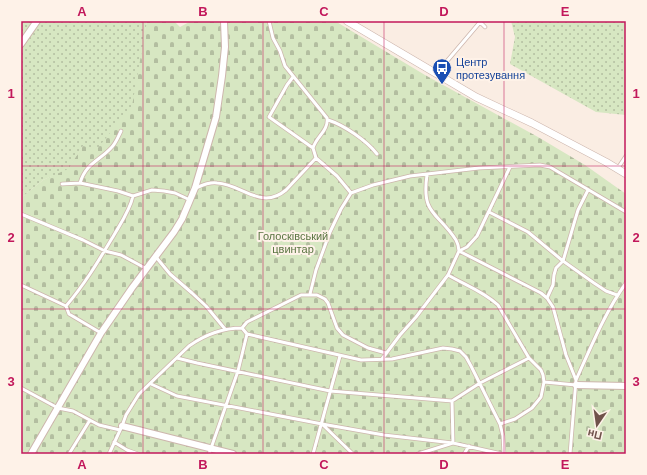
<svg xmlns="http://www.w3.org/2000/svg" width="647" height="475" viewBox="0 0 647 475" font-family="Arial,sans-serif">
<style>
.cemetery{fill:url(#cemetery-stones)}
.garden{fill:url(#garden-dots)}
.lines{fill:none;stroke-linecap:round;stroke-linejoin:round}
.service-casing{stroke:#cdb6ad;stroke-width:4.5}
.minor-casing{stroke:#cdb6ad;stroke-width:8}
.tertiary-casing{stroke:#cdb6ad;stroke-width:8}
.service{stroke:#fff;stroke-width:3}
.minor{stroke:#fff;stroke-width:6}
.tertiary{stroke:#fff;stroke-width:7}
.grid{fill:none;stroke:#c2185b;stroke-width:1;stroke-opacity:0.55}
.labels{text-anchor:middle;stroke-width:4;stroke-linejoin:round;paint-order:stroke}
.transit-label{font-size:11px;fill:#164399;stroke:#fef2e8;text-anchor:start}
.park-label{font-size:11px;fill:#5b7643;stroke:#fef2e8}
.neatline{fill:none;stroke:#c2185b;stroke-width:1.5}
.grid-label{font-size:13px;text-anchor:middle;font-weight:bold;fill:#c2185b}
</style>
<defs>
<pattern id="cemetery-stones" width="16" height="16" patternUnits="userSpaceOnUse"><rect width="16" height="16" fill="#d7e7c2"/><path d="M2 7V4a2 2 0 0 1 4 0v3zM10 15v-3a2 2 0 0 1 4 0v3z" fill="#b3bea0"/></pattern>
<pattern id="garden-dots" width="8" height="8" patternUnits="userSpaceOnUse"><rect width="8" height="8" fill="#d7e7c2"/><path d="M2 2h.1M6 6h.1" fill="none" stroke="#b3bea0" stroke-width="1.8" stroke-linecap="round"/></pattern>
</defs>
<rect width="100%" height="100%" fill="#faede3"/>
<path class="cemetery" d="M147,21H174L180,27L191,21H335L425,75L538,137L585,165L626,194V454H21V198L43,180L68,168L138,64Z"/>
<path class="garden" d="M21,21H147L132,106L97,149L83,146L68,169L43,180L21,198Z
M511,21H626V115L596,112L510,64L515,37Z"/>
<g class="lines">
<g class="service-casing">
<path id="service" d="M269,21L273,38L280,51L285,66L327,118C329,130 316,137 313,148L316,158
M480,22L485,27
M436,74L481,21
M293,77L287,85L269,117L313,148
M328,120C344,125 367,141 377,154
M618,168L626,156
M427,175C421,215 438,212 456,240L458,245L459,251L541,293L547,298L553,307L566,355L576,380L570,454
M80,183C86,163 99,161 111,148C116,143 118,137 121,131
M62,184L80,183L118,191L133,196L152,190L164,191L175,193L190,200
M196,188C203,185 209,182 217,183C242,184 261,211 286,190L316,158L337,176L351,193
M489,212L528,232L563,261L594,283L606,291L617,295
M21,214L83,240L105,251L121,255L147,269
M156,257L170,274L192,293L206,306L225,329
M448,275C465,285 483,291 498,305L529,358L541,370L543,375L544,382L541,397L532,408L515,419L500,424
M21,285L66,306L69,314L101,333
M310,294L316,270L330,232L341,209L351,193L373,185L410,176L479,168L540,165L550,167L626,212
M547,298L553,285L554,275L556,268L563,261L578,210L588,190
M66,306C85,284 99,260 114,235C121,223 130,210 133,196
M242,328L247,322L301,295H317L325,299L328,303L337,328L343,335L368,348L386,353
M177,358L197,363L330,391L452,401L480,383L529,358
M382,359L400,335L416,317L448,275L459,251L467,247L477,236L510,167
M576,380C591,347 605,312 626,283
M544,382L576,385
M151,384L177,396L322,424L384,435L453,443L502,454
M21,388L58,408L73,411L99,425L120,430
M323,425L353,454
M114,442L127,450L138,454
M69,454L90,420
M109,454L122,426L126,415L139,394L189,346C206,334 222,328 242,328L247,334L361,360L392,359L443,348L452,349L460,351L466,357L471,366L500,424L503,436L504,454
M209,454L238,371L247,334
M313,454L340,356
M418,454L453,443L452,401
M464,454L469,446"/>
</g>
<g class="minor-casing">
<path id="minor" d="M21,44L37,21
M576,385L626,386
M122,426L233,454
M31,454L101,333L132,288L174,232L182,219L195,188L216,117L222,76L225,47L224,21"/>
</g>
<g class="tertiary-casing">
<path id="tertiary" d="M347,21L476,97L532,123L606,162L626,174"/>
</g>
<use href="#service" class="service"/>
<use href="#minor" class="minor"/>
<use href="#tertiary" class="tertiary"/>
</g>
<path class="grid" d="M143,21V454M263,21V454M384,21V454M504,21V454M21,166H626M21,309H626"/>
<defs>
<g id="bus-pin" transform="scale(1)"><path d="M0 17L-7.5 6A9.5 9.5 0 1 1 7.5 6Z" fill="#1a4fb4" stroke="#fef2e8"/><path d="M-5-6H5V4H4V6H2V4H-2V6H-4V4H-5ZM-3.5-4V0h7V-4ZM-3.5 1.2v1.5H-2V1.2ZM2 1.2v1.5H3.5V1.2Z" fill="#fff"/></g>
</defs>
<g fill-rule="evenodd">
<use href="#bus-pin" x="442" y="68"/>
</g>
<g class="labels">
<g class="transit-label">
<text x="456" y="66">Центр<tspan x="456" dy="13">протезування</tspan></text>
</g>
<g class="park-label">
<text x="293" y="240">Голосківський<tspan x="293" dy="13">цвинтар</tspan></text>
</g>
</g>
<rect width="647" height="475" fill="none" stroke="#fef2e8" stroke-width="44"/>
<g transform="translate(597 425) rotate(193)" stroke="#fef2e8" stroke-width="3" paint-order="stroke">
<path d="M0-3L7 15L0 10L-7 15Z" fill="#70524b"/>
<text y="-6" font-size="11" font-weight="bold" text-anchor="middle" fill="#70524b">Пн</text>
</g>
<rect x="22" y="22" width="603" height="431" class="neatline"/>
<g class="grid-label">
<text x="82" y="16">A</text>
<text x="203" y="16">B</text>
<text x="324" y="16">C</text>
<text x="444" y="16">D</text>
<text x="565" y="16">E</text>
<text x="11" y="98">1</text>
<text x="636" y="98">1</text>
<text x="11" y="242">2</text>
<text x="636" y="242">2</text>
<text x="11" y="386">3</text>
<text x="636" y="386">3</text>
<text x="82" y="469">A</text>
<text x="203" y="469">B</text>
<text x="324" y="469">C</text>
<text x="444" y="469">D</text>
<text x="565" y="469">E</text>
</g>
</svg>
